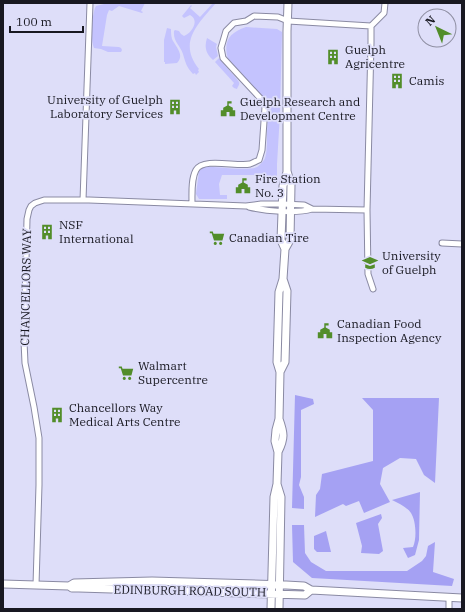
<svg xmlns="http://www.w3.org/2000/svg" width="465" height="612" viewBox="0 0 465 612" font-family="'IBM Plex Serif',serif">
<style>
.green{fill:#c4c3fe}
.forest{fill:#a5a1f3}
.lines{fill:none;stroke-linecap:round;stroke-linejoin:round}
.street-casing{stroke:#8a8aa3;stroke-width:7}
.secondary-casing{stroke:#8a8aa3;stroke-width:9}
.street{stroke:#fff;stroke-width:5}
.secondary{stroke:#fff;stroke-width:7}
.labels{text-anchor:middle;stroke-width:3.5;stroke-linejoin:round;paint-order:stroke}
.poi-label{font-size:12px;fill:#181821;stroke:#dedef9;text-anchor:start}
.street-label{font-size:12px;fill:#181821;stroke:#dedef9}
</style>
<rect width="100%" height="100%" fill="#dedef9"/>
<path class="green" d="M108,3H145L141,11L143,12L142,13L119,6L112,11L109,10L107,15L102,46L119,47L121,48L122,50L121,52H108L101,49L94,48C90,40 92,17 95,8L96,6Z
M213,3H216C199,23 177,42 199,69L198,70L199,72L196,75L195,73L193,74C186,66 186,64 183,54C180,45 173,42 174,31L175,30L179,31L181,34L184,36C192,33 200,20 190,15L184,18L182,16L191,5L192,6L190,8L200,17Z
M246,27L277,29L282,32L280,113L277,164V179H263V175H222L219,184L220,195H227V199H199L196,194L199,171L204,166C215,167 248,171 257,167C259,166 264,161 265,158C267,153 267,142 267,137C267,125 269,111 266,100L228,59C223,41 229,33 246,27Z
M167,28L171,29C171,32 171,35 172,39C176,47 185,55 177,63L165,64V62H164V40Z
M207,38L217,44L216,47L218,56L213,60C206,54 204,47 207,38Z
M219,58C223,64 237,78 239,82C240,85 238,86 237,89L234,88L232,86L234,83L215,62Z"/>
<path class="forest" d="M295,395L313,399L314,404L301,410V477L299,485L304,497V509L292,508Z
M362,398H439L435,483L424,475L416,459L400,458L383,468L380,484L390,502L364,513L359,501L346,506L343,504L315,517L316,495L320,489L322,474L373,461V410Z
M420,492L419,540L415,555L408,558L403,548L413,547C417,538 416,521 411,513C407,507 398,503 392,500Z
M381,514L382,518L378,524L383,551L379,554L361,553L362,546L356,523Z
M292,525H304L305,553L311,562L326,571H407L422,561L426,556L428,546L435,542L433,572L454,579L452,586L312,578L293,562Z
M326,531L331,552H317L314,549V536Z"/>
<g class="lines">
<g class="street-casing">
<path id="street" d="M83,200L90,3
M192,204C192,193 191,179 196,170C203,157 237,167 250,164C253,163 256,161 259,160L262,150L265,107L261,99L223,58L221,48L226,31L234,23L246,21L254,16L278,17L288,21L371,26
M249,207C265,211 296,214 312,209L367,210
M442,243L462,244
M373,289L368,274L367,210L371,43V26L384,13L385,3
M36,585L39,485V438L34,407L25,363L24,341L27,219L29,210L31,206L35,203L44,200H89L246,206L261,204H283L304,205L312,209
M449,609V598"/>
</g>
<g class="secondary-casing">
<path id="secondary" d="M285,249L281,240L283,186L287,172
M280,372L285,362L287,291L283,279
M278,452C285,438 284,433 279,419
M3,584L69,586L72,588H79L305,595L311,590
M69,586L74,583L152,581L286,585L304,586L311,590L462,598
M271,609L274,497L277,484
M279,609L281,497L277,484L278,452L275,441L276,430L279,419L280,372L277,362L279,292L283,279L285,249L290,240L291,185L287,171V31L288,3"/>
</g>
<use href="#street" class="street"/>
<use href="#secondary" class="secondary"/>
</g>
<defs>
<g id="building-bare" transform="scale(1.2)"><path d="M-4-6H4V6H1V3H-1V6H-4ZM-2.5-4.3h1.7v1.8h-1.7ZM.8-4.3h1.7v1.8H.8ZM-2.5-1h1.7V.8h-1.7ZM.8-1h1.7V.8H.8Z" fill="#528d2a" stroke="#dedef9" stroke-width="2.5" paint-order="stroke"/></g>
<g id="civic-bare" transform="scale(1.2)"><path d="M-.6-6.5H3V-4.5H.6V-3L4-1V1h2V6H-6V1h2V-1L-.6-3ZM-1.2 2.5V6h2.4V2.5Z" fill="#528d2a" stroke="#dedef9" stroke-width="2.5" paint-order="stroke"/></g>
<g id="supermarket-bare" transform="scale(1.2)"><path d="M-6-5.5h2.5l.6 2H6L4.5 2H-2.5L-4.4-4H-6ZM-1.5 3.2a1.3 1.3 0 1 0 .1 0ZM3 3.2a1.3 1.3 0 1 0 .1 0Z" fill="#528d2a" stroke="#dedef9" stroke-width="2.5" paint-order="stroke"/></g>
<g id="university-bare" transform="scale(1.2)"><path d="M0-5L7-2L0 1L-7-2ZM-4 1L0 2.5L4 1V4Q0 6-4 4Z" fill="#528d2a" stroke="#dedef9" stroke-width="2.5" paint-order="stroke"/></g>
</defs>
<g fill-rule="evenodd">
<use href="#building-bare" x="333" y="57"/>
<use href="#building-bare" x="397" y="81"/>
<use href="#building-bare" x="175" y="107"/>
<use href="#civic-bare" x="228" y="109"/>
<use href="#civic-bare" x="243" y="186"/>
<use href="#building-bare" x="47" y="232"/>
<use href="#supermarket-bare" x="217" y="238"/>
<use href="#university-bare" x="370" y="263"/>
<use href="#civic-bare" x="325" y="331"/>
<use href="#supermarket-bare" x="126" y="373"/>
<use href="#building-bare" x="57" y="415"/>
</g>
<g class="labels">
<g class="poi-label">
<text x="345" y="54">Guelph<tspan x="345" dy="14">Agricentre</tspan></text>
<text x="409" y="85">Camis</text>
<text x="163" y="104" text-anchor="end">University of Guelph<tspan x="163" dy="14">Laboratory Services</tspan></text>
<text x="240" y="106">Guelph Research and<tspan x="240" dy="14">Development Centre</tspan></text>
<text x="255" y="183">Fire Station<tspan x="255" dy="14">No. 3</tspan></text>
<text x="59" y="229">NSF<tspan x="59" dy="14">International</tspan></text>
<text x="229" y="242">Canadian Tire</text>
<text x="382" y="260">University<tspan x="382" dy="14">of Guelph</tspan></text>
<text x="337" y="328">Canadian Food<tspan x="337" dy="14">Inspection Agency</tspan></text>
<text x="138" y="370">Walmart<tspan x="138" dy="14">Supercentre</tspan></text>
<text x="69" y="412">Chancellors Way<tspan x="69" dy="14">Medical Arts Centre</tspan></text>
</g>
<g class="street-label">
<text transform="translate(26 287) rotate(-89)" y="4">CHANCELLORS WAY</text>
<text transform="translate(190 591) rotate(1)" y="4">EDINBURGH ROAD SOUTH</text>
</g>
</g>
<rect width="465" height="612" fill="none" stroke="#181821" stroke-width="8"/>
<g transform="translate(437 28) rotate(317)"><circle r="19" fill="#dedef9" stroke="#8f8fa3"/>
<path d="M0-3L7 15L0 10L-7 15Z" fill="#528d2a"/>
<text y="-6" font-size="11" font-weight="bold" text-anchor="middle" fill="#181821">N</text>
</g>
<path d="M10 26v6h73v-6" fill="none" stroke="#181821" stroke-width="2"/>
<text x="16" y="26" font-size="12" fill="#181821" stroke="#dedef9" stroke-width="3" paint-order="stroke">100 m</text>
</svg>
